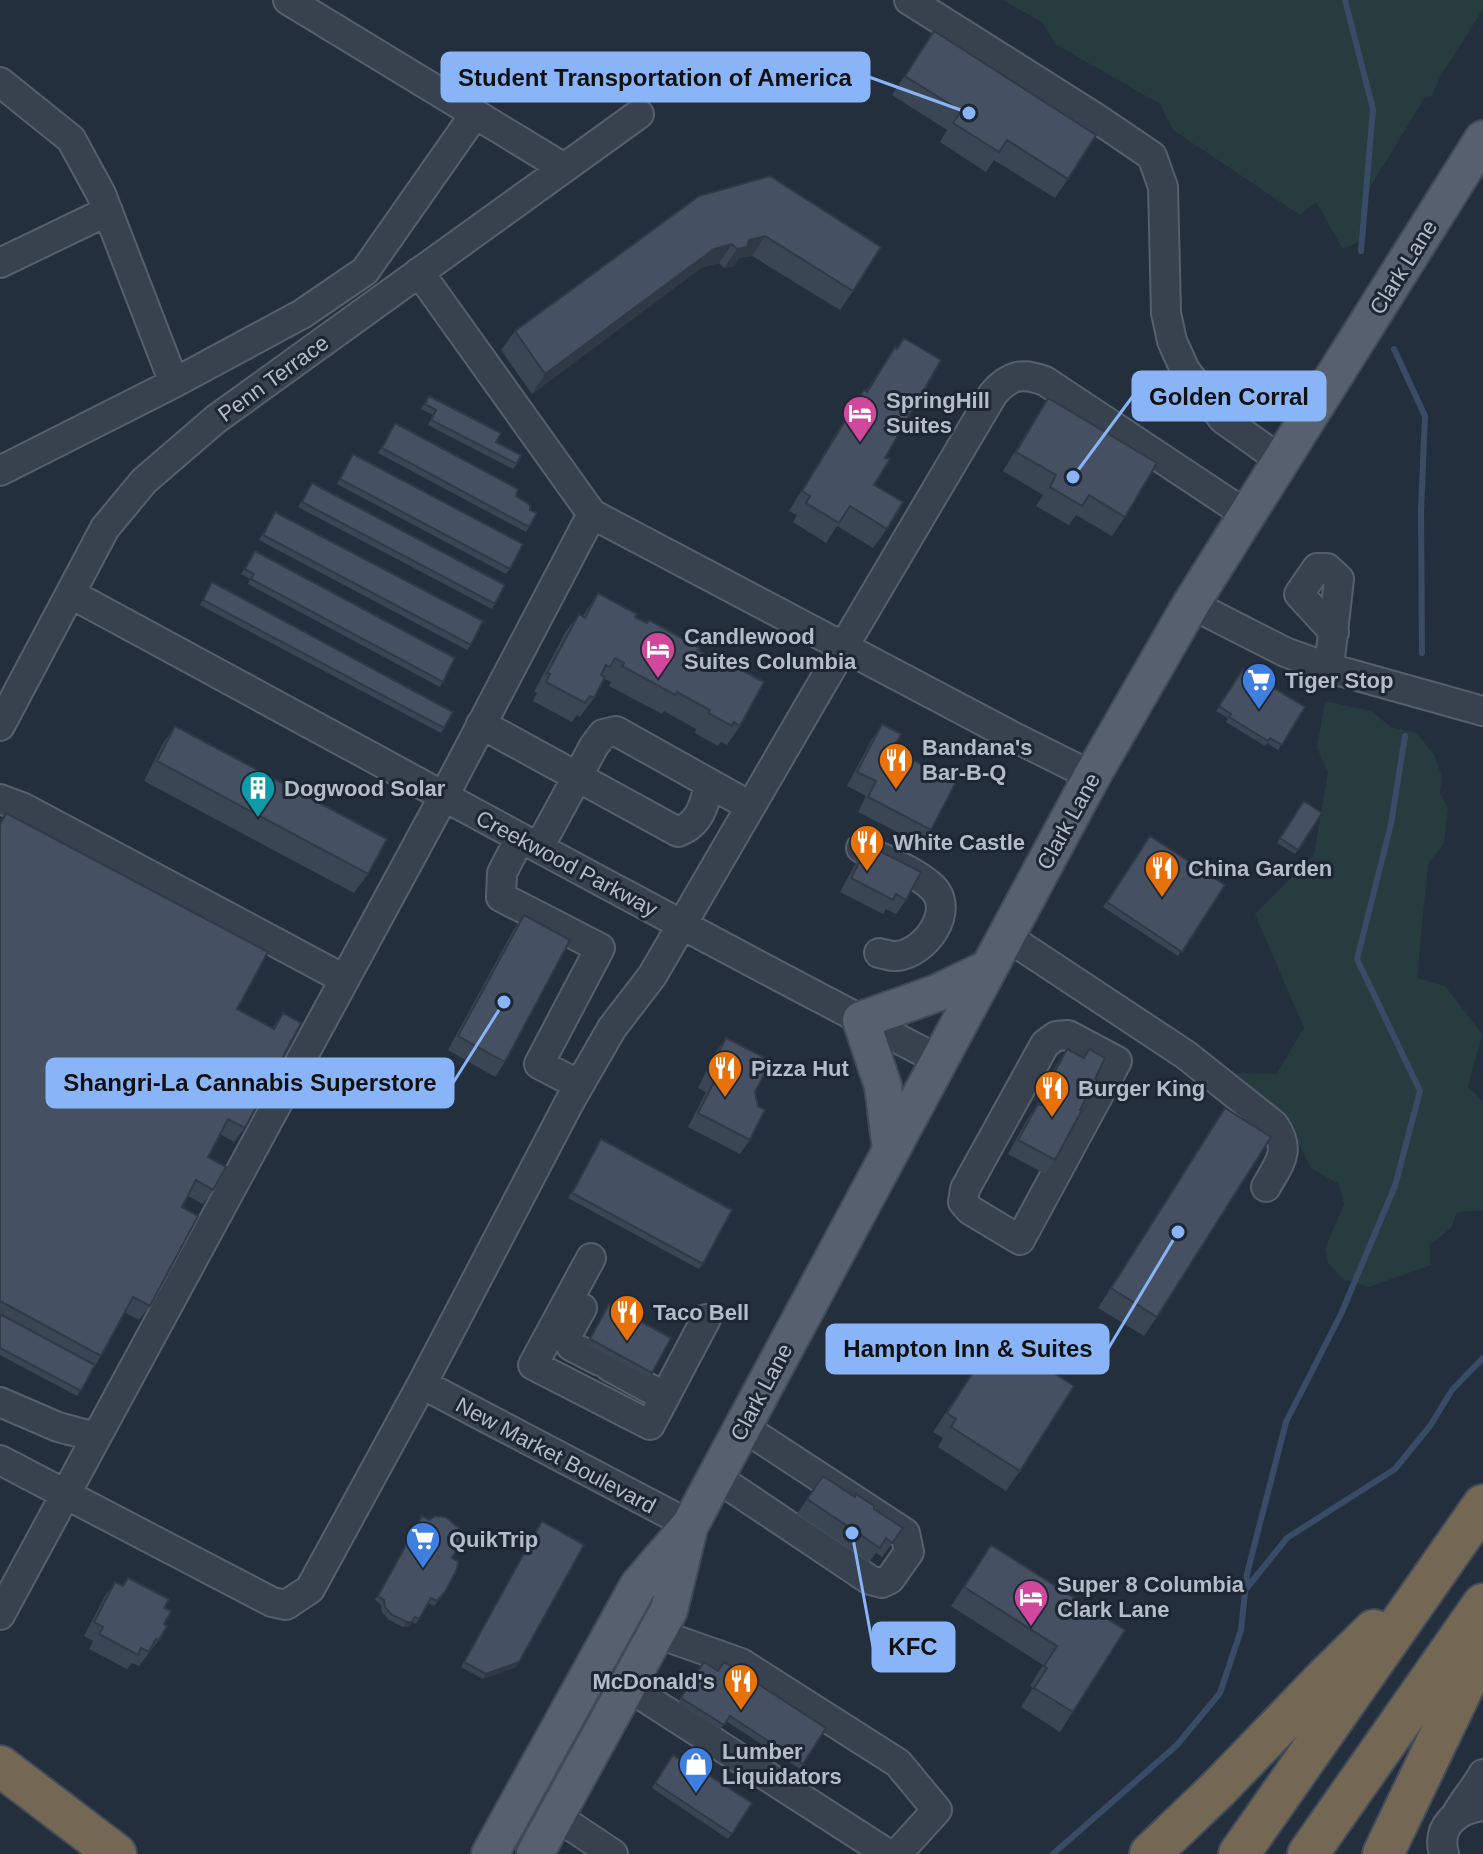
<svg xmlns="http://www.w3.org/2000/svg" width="1483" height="1854" viewBox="0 0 1483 1854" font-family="Arial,sans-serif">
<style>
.green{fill:#263c3f}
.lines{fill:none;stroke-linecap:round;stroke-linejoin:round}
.stream{stroke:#394c67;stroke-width:6}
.minor-casing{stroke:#565f6c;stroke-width:32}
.major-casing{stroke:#414a57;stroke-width:40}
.highway-casing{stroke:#434c59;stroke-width:44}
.minor{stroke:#38414e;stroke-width:28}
.major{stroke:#56606e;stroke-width:36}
.highway{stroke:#746855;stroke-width:40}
.wall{fill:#3b4654}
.shaded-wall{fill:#303945}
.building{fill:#455162;stroke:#303945;stroke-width:2}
.labels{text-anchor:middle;stroke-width:6;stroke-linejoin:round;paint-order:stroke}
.street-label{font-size:22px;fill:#b4bcc9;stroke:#1d2633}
.poi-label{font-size:22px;font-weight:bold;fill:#b4bcc9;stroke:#1d2633;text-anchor:start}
.leader{fill:none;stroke:#8ab4f8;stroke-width:3}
.callout-dot{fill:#8ab4f8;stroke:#1d2633;stroke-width:3}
.callout{fill:#8ab4f8;stroke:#8ab4f8;stroke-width:3}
.callout-label{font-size:24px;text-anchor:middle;font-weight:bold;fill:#111}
</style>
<rect width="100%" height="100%" fill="#242f3e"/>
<path class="green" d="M1003,0H1483V9L1440,77L1432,96L1425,97L1363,199L1361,241L1343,249L1316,202L1300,215L1173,130L1160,104L1055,44L1043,23Z
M1325,701L1371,711L1391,727L1417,733L1434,755L1442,777L1440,793L1448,808L1444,843L1428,864L1417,978L1445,986L1482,1034L1468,1087L1483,1102V1210L1457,1212L1451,1228L1429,1245L1431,1265L1369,1287L1344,1280L1328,1263L1325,1249L1344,1204L1339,1184L1311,1168L1282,1111L1231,1073L1276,1074L1304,1028L1255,914L1314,855L1328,772L1317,748Z"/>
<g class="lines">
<path class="stream" d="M1345,0L1373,109L1361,251
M1394,349L1425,416L1421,511L1422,653
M1246,1589L1287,1538L1395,1469L1430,1426L1452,1390L1483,1358
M1053,1854L1177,1745L1220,1693L1241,1630L1247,1574L1286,1422L1341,1314L1395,1186L1420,1091L1357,959L1391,824L1405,736"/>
<g class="minor-casing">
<path id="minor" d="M288,0L564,168
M909,0L1096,118L1152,156L1163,187L1166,313L1172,341L1185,370L1223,419L1282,461
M0,82L71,139L101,194L174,383
M0,263L108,211
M419,272L592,514
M0,471L174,383L302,314L365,271L475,114
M71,594C360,750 647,909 939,1060
M1191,604L1285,652L1329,668L1483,711
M1329,668L1339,579L1327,568H1317L1299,594L1334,632
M481,724L678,832C700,824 705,804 709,783
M0,726L105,528L144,481L216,419L639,114
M0,799L24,808L344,979
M520,838L502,873L501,897L600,948L539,1064L579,1085
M539,847L594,746L603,734L616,731L750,806
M861,848C882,859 914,870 932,887C956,910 926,953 897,956C892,957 885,954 879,953
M1006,936L1186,1055L1274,1125C1292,1151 1279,1163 1266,1187
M1068,1035L1117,1061L1020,1240L970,1210L963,1202L965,1189L1045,1044L1056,1036Z
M591,1258L533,1365L650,1425L706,1319
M582,1308L567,1335L571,1346L600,1361
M610,1367L665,1397
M422,1384L690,1525
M0,1402L58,1427L95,1437
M0,1460L272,1602L286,1605L310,1589L422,1384L570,1101L612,1028L652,976L844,646L993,394C1009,375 1022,372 1045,381L1247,515
M716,1477L870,1580L882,1583L890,1579L909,1552L905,1533L743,1427
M0,1615L444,796L592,514L1010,735L1092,776
M656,1633L741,1663L898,1763L937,1810L897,1854
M627,1686L888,1854
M1456,1815C1464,1800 1475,1789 1483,1774
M556,1816L613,1854
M1444,1854C1436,1826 1457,1809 1483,1806"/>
</g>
<g class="major-casing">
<path id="major" d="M891,1149L883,1086L861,1020L937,993L989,968
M490,1854L638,1586L690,1525L1092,776L1191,604L1483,139
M535,1854L669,1610L688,1532"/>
</g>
<g class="highway-casing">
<path id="highway" d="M0,1766L116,1854
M1150,1854L1219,1788L1325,1678L1374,1630
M1239,1854L1483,1505
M1308,1854L1483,1604
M1383,1854L1470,1673L1483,1641"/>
</g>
<use href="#minor" class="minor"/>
<use href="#major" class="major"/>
<use href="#highway" class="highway"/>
</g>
<path class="wall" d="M934,31L1068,179L1055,198L994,160L986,172L940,142L947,130L892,95Z
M699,196L853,291L840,310L752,256L739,258L734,266L724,268L719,263L701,268L532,394L501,350L515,331Z
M895,347L885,458L874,485L887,529L873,548L837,526L826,543L793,522L797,515L789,511L851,409L864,390L866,391Z
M429,396L496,442L517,464L513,469L428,425L433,415L421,409Z
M1048,398L1125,517L1112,536L1076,515L1069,525L1036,506L1043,495L1003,471L1035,418Z
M395,423L516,496L529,527L526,532L378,453Z
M353,454L510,569L506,574L337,484Z
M312,483L495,604L492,609L298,507Z
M275,512L471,645L467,650L259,540Z
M255,551L443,682L440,687L248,584L250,579L241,574Z
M212,582L444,728L441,733L200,605Z
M598,593L635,617L698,650L740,726L727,745L721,742L718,746L695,733L696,729L664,711L662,714L609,686L611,682L604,679L594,698L580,717L577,715L572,722L533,701L537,693L534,692L565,633L579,614L583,616Z
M1243,669L1305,707L1278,750L1267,743L1265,746L1226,722L1228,718L1216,711Z
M882,724L892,749L931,830L921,844L858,812L866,796L847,786L872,739Z
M175,726L368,874L354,893L144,781L162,745Z
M1304,801L1322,813L1295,854L1277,843Z
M6,813L237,1009L272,1028L283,1013L245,1128L234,1142L220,1134L208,1157L213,1190L203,1204L188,1196L182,1207L150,1306L139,1320L124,1312L101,1356L77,1396L0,1355V822Z
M1150,836L1225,885L1178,956L1103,907Z
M868,845L906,900L896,914L886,909L883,914L840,892L858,859Z
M524,915L505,1062L495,1077L448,1050L514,929Z
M726,1038L755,1092L758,1106L750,1140L740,1154L688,1127L706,1092L698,1088L716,1052Z
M1067,1049L1083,1058L1089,1049L1095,1079L1088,1099L1081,1110L1055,1160L1045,1174L1008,1154L1028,1118L1038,1104H1039L1044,1095L1041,1094L1057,1064Z
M1225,1108L1157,1317L1144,1336L1098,1308L1212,1127Z
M601,1139L703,1264L699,1269L568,1198Z
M609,1304L652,1373L649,1378L587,1344Z
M996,1336L1020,1471L1006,1491L938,1447L943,1438L933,1432Z
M823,1476L903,1528L882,1557L876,1553L869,1562L797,1514Z
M422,1516L452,1558L442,1597L434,1606L428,1603L416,1624L412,1622L409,1627H403L389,1620L382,1612L381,1605L375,1600Z
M542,1521L516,1667L483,1679L461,1667Z
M991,1545L1125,1630L1060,1732L1021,1707L1033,1688L1030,1686L1043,1665L951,1606Z
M128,1578L164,1608V1624L159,1640L139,1666L132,1663L127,1669L89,1649L93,1641L84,1636L105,1596L115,1582L122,1585Z
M704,1662L718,1671L826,1728L800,1769L726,1721L720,1730L678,1703Z
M673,1755L752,1803L728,1839L652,1788Z"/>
<path class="shaded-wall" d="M765,236L752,256L739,258L734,266L724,268L737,249L749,240Z
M732,244L719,263L701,268L532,394L545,374L714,249Z
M407,1622H412L409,1627H403Z
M519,1662L516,1667L483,1679L486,1674Z"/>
<path class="building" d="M934,31L1096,135L1068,179L1007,140L999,152L953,123L961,111L905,76Z
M770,176L881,247L853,291L765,236L749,240L747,247L737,249L732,244L714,249L545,374L515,331L699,196Z
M904,338L941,360L885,458L890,459L874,485L903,502L887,529L850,506L839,523L806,503L810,496L802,491L864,390L867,392L895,347L897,349Z
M429,396L501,433L496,442L521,455L517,464L431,420L436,410L425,404Z
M1048,398L1157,463L1125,517L1089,495L1082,506L1050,487L1056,475L1016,452Z
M395,423L518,489L516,496L530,505V510L537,513L529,527L382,448Z
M353,454L523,544L510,569L340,479Z
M312,483L505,585L495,604L302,502Z
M275,512L483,621L471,645L263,535Z
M255,551L455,658L443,682L251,579L254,574L245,569Z
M212,582L453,712L444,728L203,600Z
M598,593L637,614L635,617L647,623L649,620L700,648L698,650L708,656L710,653L764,682L740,726L734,722L732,726L708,713L710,710L677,692L675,695L622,666L624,663L615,658L610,667L606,665L601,675L605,677L594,698L590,696L585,703L546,682L550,674L547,673L579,614L585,618Z
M1243,669L1305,707L1282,745L1270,738L1268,741L1229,717L1231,714L1219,706Z
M882,724L901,734L892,749L956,782L931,830L868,797L876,781L857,772Z
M175,726L387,839L368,874L157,761Z
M1304,801L1322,813L1298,850L1280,838Z
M6,813L268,952L237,1009L274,1029L283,1013L301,1023L245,1128L228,1119L208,1157L226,1167L213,1190L196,1180L182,1207L198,1216L150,1306L133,1297L101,1356L0,1301V825Z
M1150,836L1225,885L1182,952L1107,902Z
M868,845L921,872L906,900L896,894L893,900L851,878Z
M524,915L570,940L505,1062L458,1036Z
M726,1038L771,1061L755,1092L758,1106L765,1110L750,1140L698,1113L716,1078L708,1073Z
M1067,1049L1084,1058L1089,1049L1105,1058L1095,1079L1098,1081L1088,1099L1086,1098L1080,1110H1082L1055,1160L1018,1140L1038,1104L1041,1105L1054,1081L1051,1079Z
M1225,1108L1271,1137L1157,1317L1111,1288Z
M601,1139L732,1210L703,1264L572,1193Z
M609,1304L671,1338L652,1373L590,1339Z
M0,1314L95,1365L81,1391L0,1348Z
M996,1336L1074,1386L1020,1471L951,1427L956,1419L947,1413Z
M823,1476L855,1497L856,1494L874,1506V1509L903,1528L892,1543L886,1538L880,1548L807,1499Z
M422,1516L429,1520L435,1516L446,1517L461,1530V1536L463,1539L452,1558L458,1561L457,1569L445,1592L437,1601L431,1598L419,1619L415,1617L412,1622H407L392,1615L385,1607L384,1600L378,1596Z
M542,1521L584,1545L519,1662L486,1674L464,1662Z
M991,1545L1125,1630L1073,1712L1034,1688L1047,1668L1044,1666L1057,1646L964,1587Z
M128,1578L169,1599L164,1608L171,1611L164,1624L167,1626L159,1640L156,1639L149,1652L141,1648L138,1655L99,1634L103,1627L94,1622L115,1582L123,1586Z
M704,1662L718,1671L724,1662L826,1728L803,1764L730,1716L724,1725L681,1698Z
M673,1755L694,1769L696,1767L752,1803L732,1834L655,1783Z"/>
<defs>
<g id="hotel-pin" transform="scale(1.8)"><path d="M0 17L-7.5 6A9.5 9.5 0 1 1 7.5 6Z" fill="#d1479c" stroke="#1d2633"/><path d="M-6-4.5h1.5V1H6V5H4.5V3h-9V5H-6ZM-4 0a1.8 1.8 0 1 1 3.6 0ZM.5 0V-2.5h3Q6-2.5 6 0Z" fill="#fff"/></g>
<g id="supermarket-pin" transform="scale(1.8)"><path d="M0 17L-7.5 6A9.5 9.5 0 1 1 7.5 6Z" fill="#3f7fe0" stroke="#1d2633"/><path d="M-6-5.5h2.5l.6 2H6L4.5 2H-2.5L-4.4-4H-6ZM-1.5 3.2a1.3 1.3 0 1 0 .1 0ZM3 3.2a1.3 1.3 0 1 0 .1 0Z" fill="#fff"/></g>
<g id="restaurant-pin" transform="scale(1.8)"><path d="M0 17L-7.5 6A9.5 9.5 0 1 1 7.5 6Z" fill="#e8710a" stroke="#1d2633"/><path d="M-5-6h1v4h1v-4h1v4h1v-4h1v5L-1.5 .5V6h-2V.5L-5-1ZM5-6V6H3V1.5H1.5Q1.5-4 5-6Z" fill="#fff"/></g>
<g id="building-pin" transform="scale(1.8)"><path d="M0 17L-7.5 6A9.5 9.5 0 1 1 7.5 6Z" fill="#0f9aa8" stroke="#1d2633"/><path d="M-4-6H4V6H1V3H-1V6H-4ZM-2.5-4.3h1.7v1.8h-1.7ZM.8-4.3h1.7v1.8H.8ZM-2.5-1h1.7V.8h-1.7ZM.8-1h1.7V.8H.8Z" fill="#fff"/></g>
<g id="shop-pin" transform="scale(1.8)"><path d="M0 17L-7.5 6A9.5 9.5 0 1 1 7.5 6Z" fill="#3f7fe0" stroke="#1d2633"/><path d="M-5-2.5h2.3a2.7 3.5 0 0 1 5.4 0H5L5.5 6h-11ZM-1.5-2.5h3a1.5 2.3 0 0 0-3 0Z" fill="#fff"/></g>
</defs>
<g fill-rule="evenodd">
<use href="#hotel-pin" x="860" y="413"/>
<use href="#hotel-pin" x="658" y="649"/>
<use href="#supermarket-pin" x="1259" y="680"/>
<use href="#restaurant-pin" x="896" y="760"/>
<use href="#building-pin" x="258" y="788"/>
<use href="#restaurant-pin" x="867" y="842"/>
<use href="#restaurant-pin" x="1162" y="868"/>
<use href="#restaurant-pin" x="725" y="1068"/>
<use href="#restaurant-pin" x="1052" y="1088"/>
<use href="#restaurant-pin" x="627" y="1312"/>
<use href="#supermarket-pin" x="423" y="1539"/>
<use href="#hotel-pin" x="1031" y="1597"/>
<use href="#restaurant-pin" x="741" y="1681"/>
<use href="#shop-pin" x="696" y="1764"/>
</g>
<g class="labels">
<g class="street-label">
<text transform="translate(1403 267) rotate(-58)" y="8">Clark Lane</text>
<text transform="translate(273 378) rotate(-36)" y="8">Penn Terrace</text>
<text transform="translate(1068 821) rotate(-61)" y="8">Clark Lane</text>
<text transform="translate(567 863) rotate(28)" y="8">Creekwood Parkway</text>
<text transform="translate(761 1392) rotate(-62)" y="8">Clark Lane</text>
<text transform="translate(556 1455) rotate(28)" y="8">New Market Boulevard</text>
</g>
<g class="poi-label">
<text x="886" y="408">SpringHill<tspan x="886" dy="25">Suites</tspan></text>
<text x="684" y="644">Candlewood<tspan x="684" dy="25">Suites Columbia</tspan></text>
<text x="1285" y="688">Tiger Stop</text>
<text x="922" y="755">Bandana's<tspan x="922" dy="25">Bar-B-Q</tspan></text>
<text x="284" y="796">Dogwood Solar</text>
<text x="893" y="850">White Castle</text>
<text x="1188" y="876">China Garden</text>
<text x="751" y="1076">Pizza Hut</text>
<text x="1078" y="1096">Burger King</text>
<text x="653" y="1320">Taco Bell</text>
<text x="449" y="1547">QuikTrip</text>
<text x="1057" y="1592">Super 8 Columbia<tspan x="1057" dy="25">Clark Lane</tspan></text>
<text x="715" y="1689" text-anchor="end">McDonald's</text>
<text x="722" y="1759">Lumber<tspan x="722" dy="25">Liquidators</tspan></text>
</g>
</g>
<path class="leader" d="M969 113L869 77M1073 477L1133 396M504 1002L453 1083M1178 1232L1108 1349M852 1533L873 1647"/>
<g class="callout-dot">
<circle cx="969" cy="113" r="8"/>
<circle cx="1073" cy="477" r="8"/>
<circle cx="504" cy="1002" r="8"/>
<circle cx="1178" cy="1232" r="8"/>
<circle cx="852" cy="1533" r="8"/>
</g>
<g class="callout">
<rect x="442" y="53" width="427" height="48" rx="8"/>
<rect x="1133" y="372" width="192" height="48" rx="8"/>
<rect x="47" y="1059" width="406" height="48" rx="8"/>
<rect x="827" y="1325" width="281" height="48" rx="8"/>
<rect x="873" y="1623" width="81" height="48" rx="8"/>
</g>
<g class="callout-label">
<text x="655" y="86">Student Transportation of America</text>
<text x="1229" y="405">Golden Corral</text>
<text x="250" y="1091">Shangri-La Cannabis Superstore</text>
<text x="968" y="1357">Hampton Inn &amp; Suites</text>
<text x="913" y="1655">KFC</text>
</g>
</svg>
